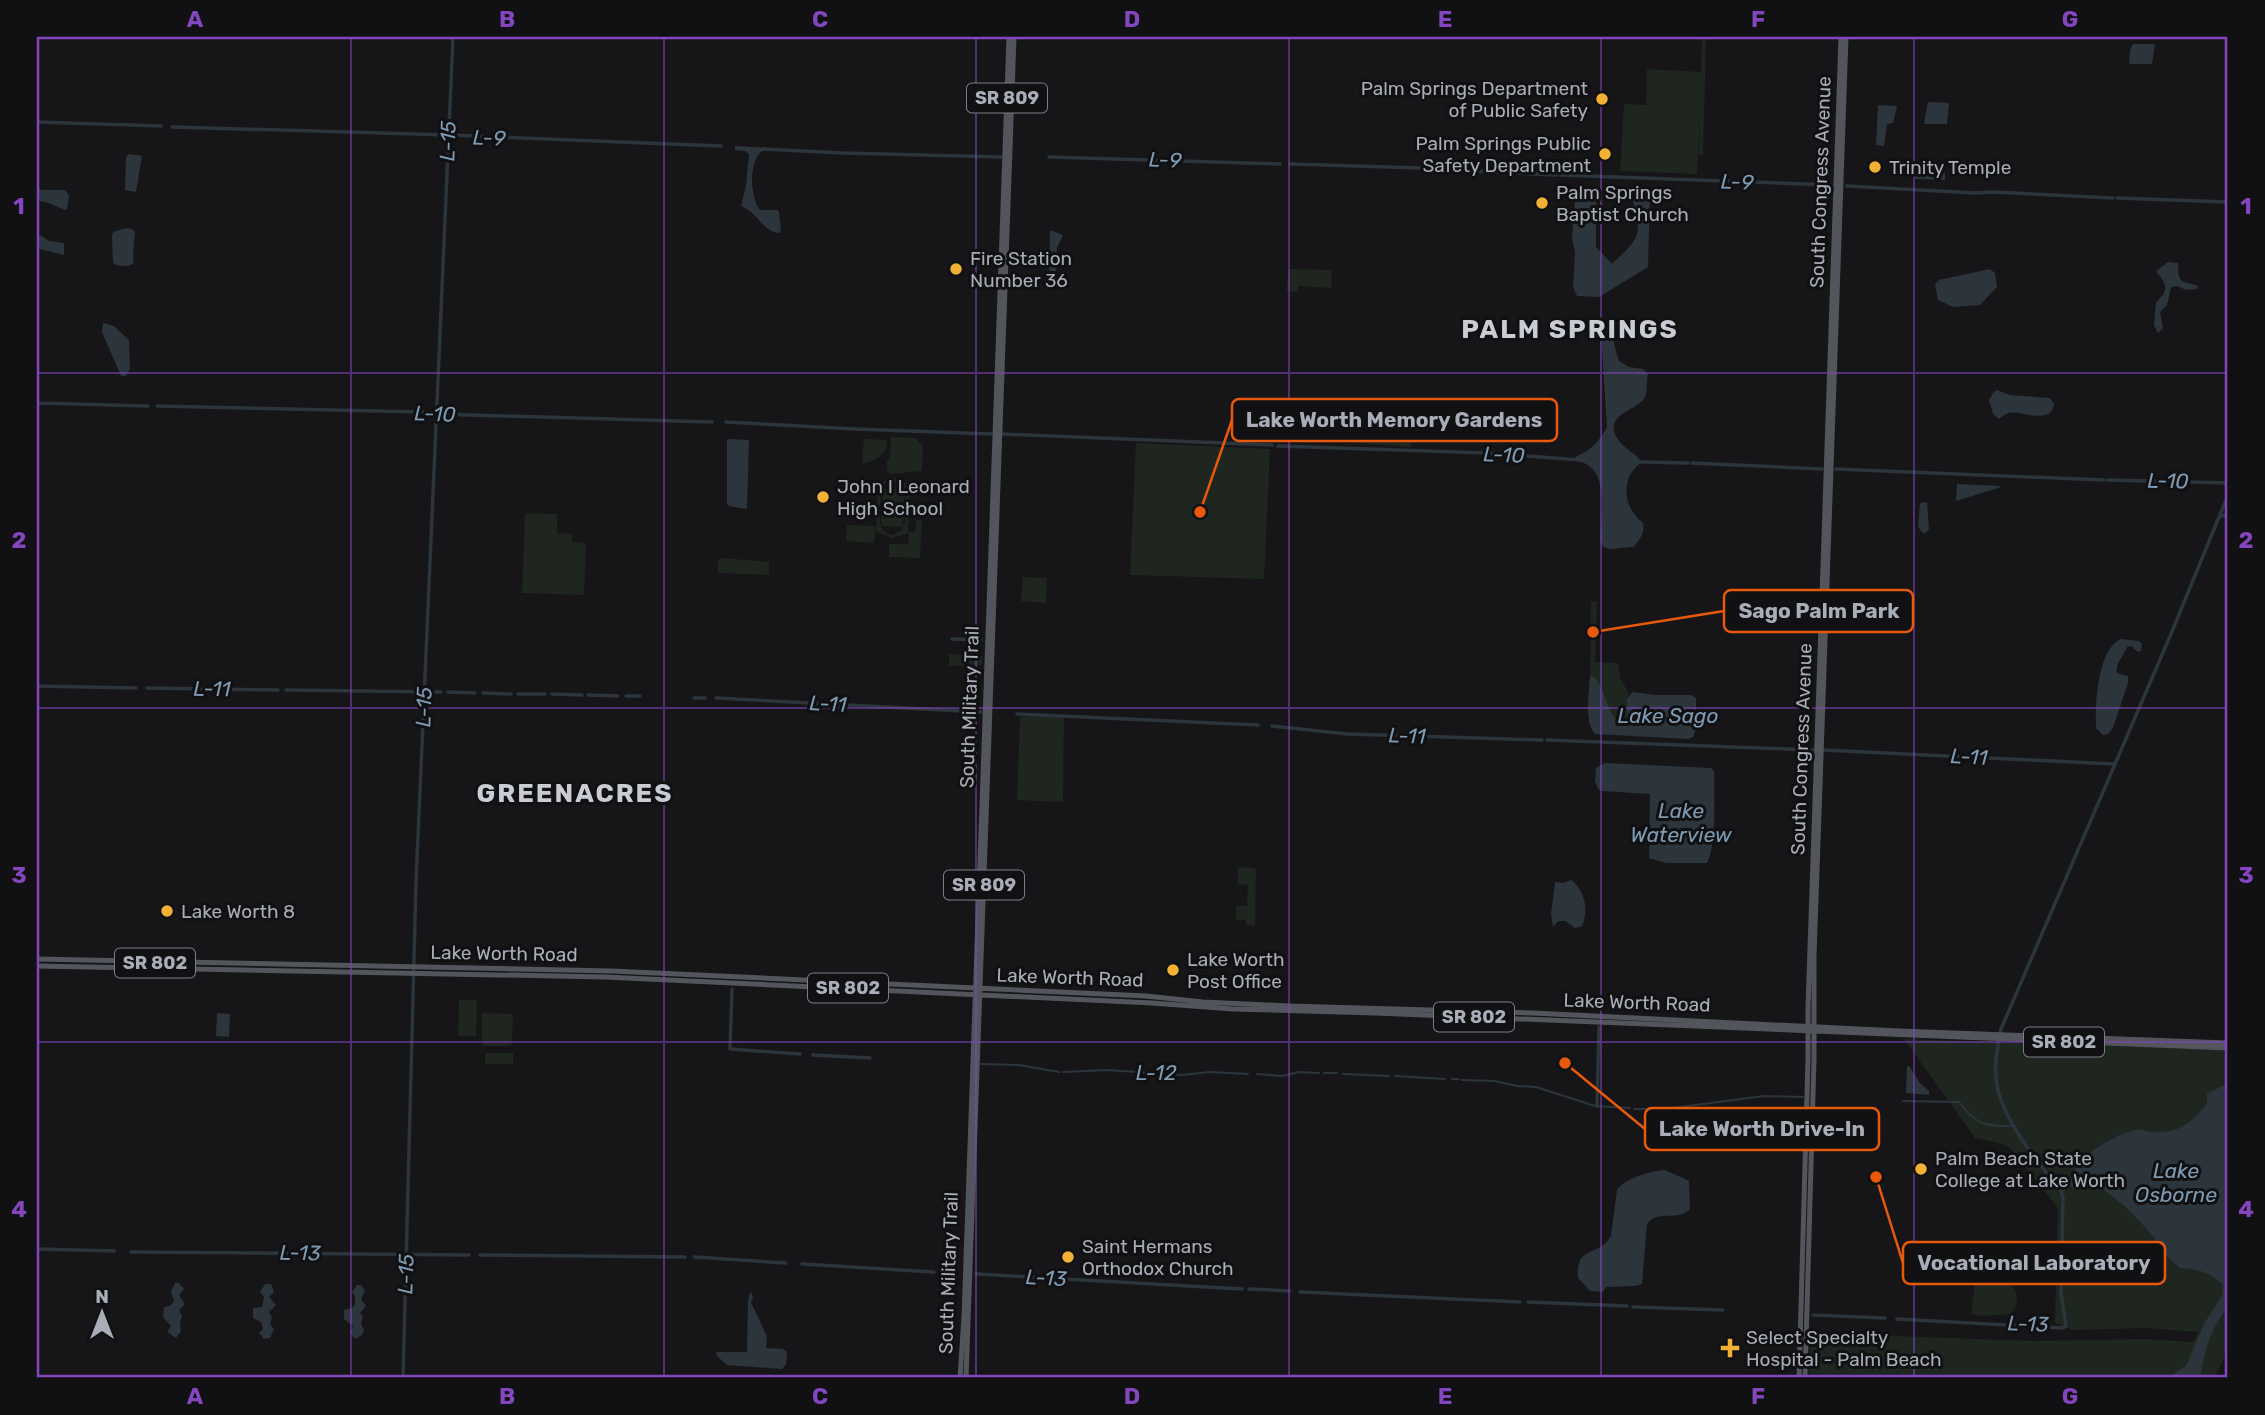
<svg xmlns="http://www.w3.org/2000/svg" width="2265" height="1415" viewBox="0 0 2265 1415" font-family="Rubik,sans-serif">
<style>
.green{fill:#1e261f;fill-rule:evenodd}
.water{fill:#2c353c}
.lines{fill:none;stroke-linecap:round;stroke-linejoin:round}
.stream{stroke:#2c353c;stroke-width:2}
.canal{stroke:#2c353c;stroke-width:3.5}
.major{stroke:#53555c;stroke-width:5}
.grid{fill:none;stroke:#8446be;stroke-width:2;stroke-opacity:0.55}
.poi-dot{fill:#f2b134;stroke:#111113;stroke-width:2.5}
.labels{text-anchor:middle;stroke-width:6;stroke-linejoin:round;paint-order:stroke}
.shield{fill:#111113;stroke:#7b7e86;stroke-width:2}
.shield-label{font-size:18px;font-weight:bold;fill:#a8adb8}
.poi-label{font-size:19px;fill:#a8adb8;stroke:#111113;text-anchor:start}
.street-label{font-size:19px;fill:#a8adb8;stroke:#111113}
.water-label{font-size:21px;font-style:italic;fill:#7f9bb3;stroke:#111113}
.district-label{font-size:26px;font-weight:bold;letter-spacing:2px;fill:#c9ccd4;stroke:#111113}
.leader{fill:none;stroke:#e8590c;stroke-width:2.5}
.callout-dot{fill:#e8590c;stroke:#111113;stroke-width:2.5}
.callout{fill:#111113;stroke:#e8590c;stroke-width:2.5}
.callout-label{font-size:21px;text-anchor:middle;font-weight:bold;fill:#a8adb8}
.neatline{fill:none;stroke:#8446be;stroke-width:2.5}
.grid-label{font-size:23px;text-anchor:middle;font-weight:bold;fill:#8446be}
</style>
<rect width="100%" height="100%" fill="#161618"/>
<path class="green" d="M1702,37H1706L1703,155H1699L1700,112L1697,174L1620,171L1624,104L1646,105L1647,69L1701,72Z
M1288,269L1332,270L1331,288L1298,286V292L1287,291Z
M1350,414L1411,419V447L1346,442Z
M891,437L915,438L923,446L922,471L890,474L887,470V460L890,458Z
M864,439L887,440C887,455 876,462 862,463Z
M1136,443L1270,449L1264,579L1130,575Z
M894,478L910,484L908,533L892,538L876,531L878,483ZM894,481L901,483L905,489H883L881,526L903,527L905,490V523L901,531L892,535C887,533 885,534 882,529C877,522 880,491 885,484Z
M525,513L557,514V533L572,534V542L586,543L584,595L522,593Z
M916,520H922L920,558L889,557V544H908L909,532H915Z
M847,525L875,526L874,543L846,541Z
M721,558L769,562V575L718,573V561Z
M1023,577L1047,578L1046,603L1021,601Z
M1591,601L1597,602L1595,662L1618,663L1621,680L1629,693L1627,698V717L1624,720H1617C1604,708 1605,687 1592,676L1590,677Z
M949,654L982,656V665L949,666Z
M1064,716L1063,802L1017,800L1020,717Z
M1238,867L1254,868L1256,870L1255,926L1246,925V920H1236V906H1247L1248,885L1238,884Z
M459,1000H477L476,1036H458Z
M482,1013L513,1014L512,1044L509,1046H482Z
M1904,1039L2228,1050V1349L2215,1378H1808L1811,1337L1814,1333L2034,1341L2145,1339L2193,1342L2198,1332L2147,1328L2073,1330L2055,1323L2058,1208L2010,1148L2002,1144L1975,1138Z
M485,1053H513V1064H485Z
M1986,1272C2007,1272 2027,1295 2011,1314L1981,1316L1971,1314L1976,1276Z"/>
<path class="water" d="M2133,44H2155L2152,64H2129L2130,50Z
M1928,102L1949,103L1947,124H1924Z
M1878,105L1897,106L1893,123L1887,124L1884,146L1876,145Z
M735,146L767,148V151H762C748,162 750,197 760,210H778L779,212L781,230L780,233C763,233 759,213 741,206L746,186L749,154L745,151L735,150Z
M129,154L142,156L136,192L125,190L126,157Z
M1916,163L1927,164L1934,171L1945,173V180L1915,179Z
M1580,185L1596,189V247L1612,264C1620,256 1639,241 1638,228C1637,215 1632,206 1633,194H1650L1648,267L1599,297L1577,296L1573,287L1575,252L1572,239L1576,187Z
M37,187L42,190H65L69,196L67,209L66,210C55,207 49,201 37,201Z
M126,228L132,229L135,232L133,257L134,263C129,267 118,267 113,263L112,236L113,232Z
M1050,230L1063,235L1057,248L1056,277L1063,282L1064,288H1049Z
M40,235L49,241L64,243V255L40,249L37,246Z
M2168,262L2178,263C2178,285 2181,280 2198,286L2197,289L2186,290L2177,286L2171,287L2167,305L2160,312L2163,328L2158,333L2154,325L2156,302C2170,289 2167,285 2156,271Z
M1990,269L1995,273L1997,287L1980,305L1953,307L1938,300L1935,284L1939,280Z
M1611,320L1616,326C1611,337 1615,349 1619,361L1629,367L1643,369L1648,374C1646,382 1648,390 1645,397C1638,411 1603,413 1617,438C1623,448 1635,453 1642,462C1620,477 1622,507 1643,523C1645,532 1640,540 1633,547L1610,549L1603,547L1600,540C1601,514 1611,467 1577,461L1575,457C1590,451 1599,442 1607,427L1601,333Z
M103,323L114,326L129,340L130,369L126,376H121L102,332Z
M1997,390L2010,395L2050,398L2054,404C2051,426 2021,410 2009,413C2005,414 2001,417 1999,419L1993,414L1989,400L1993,393Z
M729,439L749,440L747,508L745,509L729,506L727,503V440Z
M1957,484L2000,486L2001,487L1956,501Z
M1927,502L1929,529L1924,534L1918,527L1920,503Z
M2120,639L2139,641L2142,644L2141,651L2138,652L2131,646L2127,647C2124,656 2115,663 2117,673L2128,676V683L2113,728L2108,734L2103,735L2096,728C2095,705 2097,652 2120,639Z
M1592,676C1606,685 1604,708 1617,720H1624L1627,717V698L1633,692L1655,695H1691L1696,698V729L1693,737L1688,739L1595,734C1584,722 1589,693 1590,677Z
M1605,763L1711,768L1714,771C1714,793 1717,845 1707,863H1666L1649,858L1650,794L1603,791L1598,789L1595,781L1596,768Z
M1571,880C1585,890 1589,910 1582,926L1575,928L1565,921H1558L1553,927L1551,914L1555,882L1563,883Z
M217,1013L230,1014L229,1037L216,1036Z
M1909,1066L1920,1083L1929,1091V1095L1906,1093L1907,1067Z
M2228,1083V1307C2211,1327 2204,1352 2200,1378H2167L2186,1366L2205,1322L2222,1296L2223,1285C2211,1273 2196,1268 2180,1268L2158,1248L2154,1237L2128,1209L2102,1188H2073L2070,1181C2072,1176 2074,1171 2077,1166C2086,1152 2119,1133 2136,1130C2142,1128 2146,1132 2152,1132C2179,1134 2191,1123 2207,1104V1094Z
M1665,1170L1689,1181L1690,1209C1677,1223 1658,1208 1647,1224L1642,1284L1635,1286L1606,1287L1603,1292L1590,1291L1578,1278C1575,1245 1599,1257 1611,1236L1617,1190C1625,1178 1651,1171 1665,1170Z
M175,1283H179L184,1289L179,1295L185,1304L179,1310L182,1316L180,1323L181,1331L176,1338L167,1332L171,1326L163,1317L164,1307L170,1306L174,1301L171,1292Z
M265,1284H271L274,1292L269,1297L276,1305L269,1312L272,1317L270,1324L274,1329L270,1338L264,1339L259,1333L263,1329L261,1322L253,1318V1308L262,1307L264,1297L260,1292Z
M357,1285H361L365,1291L361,1299L366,1306L360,1313L363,1316L361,1324L364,1330L362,1335L355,1339L350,1333L353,1326L344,1319V1310L352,1308L355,1304V1297L352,1292Z
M751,1291L753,1299L751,1302L767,1337L766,1348L783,1349L787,1352L786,1364L782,1369L727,1365L717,1356L716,1352H747L748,1300Z"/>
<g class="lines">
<path class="stream" d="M981,1064L1019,1065L1059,1072
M1063,1072L1107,1070L1181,1075L1210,1072L1248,1074
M1324,1073H1337
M1257,1074L1282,1076L1299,1072L1319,1073
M1343,1074L1389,1076
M1395,1076L1445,1079
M1452,1079H1459
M1462,1080L1495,1081L1517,1086L1536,1087L1595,1106L1630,1108
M1903,1101L1959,1102C1975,1125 1987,1127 2015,1126
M1634,1109H1665L1764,1096L1803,1097"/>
<path class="canal" d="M37,122L161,126
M172,127L449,135L721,146
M763,149L842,153L1001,157
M1049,157L1280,164
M1290,164L1420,168
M1427,169L1556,175
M1560,175L1831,185
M1847,186L1975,193L1994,192L2113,198
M2117,198L2228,202
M37,403L148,406
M157,406L422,412L436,414L712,422
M726,422L855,429L991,434
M1002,434L1272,445
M1278,446L1487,453L1580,460
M1640,462L1688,463
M1692,463L1822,469
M1836,469L2104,480
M2108,480L2228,483
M2219,517L2228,514
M952,639L981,640
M37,686L136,688
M147,688L278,690
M286,690L441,692
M448,692L475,693
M483,693L511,694
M518,694H545
M552,694L582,695
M588,695L618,696
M626,696H640
M694,698H705
M716,698L981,712
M1017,714L1258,725
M1272,726L1347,734L1542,740
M1547,740L1813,750
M1824,750L2114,764
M732,989L730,1049L800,1054
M813,1055L870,1058
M1597,1106L1599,1027
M2061,1191L2071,1184
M37,1249L114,1251
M131,1252L469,1255
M480,1255L685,1257
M694,1257L786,1263
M802,1264L934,1272
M976,1274L1242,1289
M1249,1289L1290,1291
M1300,1292L1520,1302
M1528,1302L1627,1306
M1633,1307L1723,1310
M1813,1315L1885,1318
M1897,1319L2063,1328L2066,1326L2061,1293L2063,1198L2061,1191C2038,1162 1999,1117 1996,1078C1994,1063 1998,1045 2001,1029L2171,634L2228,495
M403,1378L416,882L453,37"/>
<path class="major" d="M37,959L612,971L1146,996L1203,1002L1289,1006L1533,1013L1899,1031L2228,1043
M37,966L605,977L1152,1003L1233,1009L1375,1013L2228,1048
M960,1378L964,1317L1009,37
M966,1378L1014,37
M1799,1378L1808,1059V1007L1841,37
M1805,1378L1814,1059V957L1846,37"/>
</g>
<path class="grid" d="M351,37V1378M664,37V1378M976,37V1378M1289,37V1378M1601,37V1378M1914,37V1378M37,373H2228M37,708H2228M37,1042H2228"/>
<g class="poi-dot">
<circle cx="1602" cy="99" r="7"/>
<circle cx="1605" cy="154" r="7"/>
<circle cx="1875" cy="167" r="7"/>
<circle cx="1542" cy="203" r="7"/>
<circle cx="956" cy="269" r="7"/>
<circle cx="823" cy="497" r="7"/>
<circle cx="167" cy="911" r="7"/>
<circle cx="1173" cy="970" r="7"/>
<circle cx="1921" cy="1169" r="7"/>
<circle cx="1068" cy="1257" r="7"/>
<path d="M1726.5 1337.5h7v7h7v7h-7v7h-7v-7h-7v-7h7z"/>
</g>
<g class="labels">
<g class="shield">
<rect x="967" y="83.5" width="80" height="29" rx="5"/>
<rect x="944" y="870.5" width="80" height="29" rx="5"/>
<rect x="115" y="948.5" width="80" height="29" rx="5"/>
<rect x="808" y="973.5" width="80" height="29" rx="5"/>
<rect x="1434" y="1002.5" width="80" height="29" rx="5"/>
<rect x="2024" y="1027.5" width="80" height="29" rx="5"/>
</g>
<g class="shield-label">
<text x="1007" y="104">SR 809</text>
<text x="984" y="891">SR 809</text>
<text x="155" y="969">SR 802</text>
<text x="848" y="994">SR 802</text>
<text x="1474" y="1023">SR 802</text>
<text x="2064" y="1048">SR 802</text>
</g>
<g class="poi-label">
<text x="1588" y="95" text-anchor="end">Palm Springs Department<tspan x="1588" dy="22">of Public Safety</tspan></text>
<text x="1591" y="150" text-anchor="end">Palm Springs Public<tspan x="1591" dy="22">Safety Department</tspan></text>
<text x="1889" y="174">Trinity Temple</text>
<text x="1556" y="199">Palm Springs<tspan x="1556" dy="22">Baptist Church</tspan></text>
<text x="970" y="265">Fire Station<tspan x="970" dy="22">Number 36</tspan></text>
<text x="837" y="493">John I Leonard<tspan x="837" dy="22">High School</tspan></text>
<text x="181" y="918">Lake Worth 8</text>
<text x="1187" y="966">Lake Worth<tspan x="1187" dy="22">Post Office</tspan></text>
<text x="1935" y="1165">Palm Beach State<tspan x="1935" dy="22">College at Lake Worth</tspan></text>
<text x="1082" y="1253">Saint Hermans<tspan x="1082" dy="22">Orthodox Church</tspan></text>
<text x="1746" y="1344">Select Specialty<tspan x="1746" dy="22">Hospital - Palm Beach</tspan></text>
</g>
<g class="street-label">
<text transform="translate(1820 182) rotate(-88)" y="7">South Congress Avenue</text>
<text transform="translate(969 707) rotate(-88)" y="7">South Military Trail</text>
<text transform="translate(1801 749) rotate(-88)" y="7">South Congress Avenue</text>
<text transform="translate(504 953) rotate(1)" y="7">Lake Worth Road</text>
<text transform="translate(1070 977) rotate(2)" y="7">Lake Worth Road</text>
<text transform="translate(1637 1002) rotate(2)" y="7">Lake Worth Road</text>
<text transform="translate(948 1273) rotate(-88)" y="7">South Military Trail</text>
</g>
<g class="water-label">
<text transform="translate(489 138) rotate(2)" y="7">L-9</text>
<text transform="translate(448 141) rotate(-88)" y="7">L-15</text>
<text transform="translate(1165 160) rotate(2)" y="7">L-9</text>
<text transform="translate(1737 182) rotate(2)" y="7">L-9</text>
<text transform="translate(435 414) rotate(2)" y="7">L-10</text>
<text transform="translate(1504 455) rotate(2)" y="7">L-10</text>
<text transform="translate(2168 481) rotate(1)" y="7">L-10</text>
<text transform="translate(212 689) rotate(1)" y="7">L-11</text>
<text transform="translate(828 704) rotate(3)" y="7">L-11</text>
<text transform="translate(424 707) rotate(-88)" y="7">L-15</text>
<text x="1668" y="723">Lake Sago</text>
<text transform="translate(1407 736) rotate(2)" y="7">L-11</text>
<text transform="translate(1969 757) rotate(3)" y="7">L-11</text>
<text x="1681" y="818">Lake<tspan x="1681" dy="24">Waterview</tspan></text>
<text x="1156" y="1080">L-12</text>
<text x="2176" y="1178">Lake<tspan x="2176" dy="24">Osborne</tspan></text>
<text transform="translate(300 1253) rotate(1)" y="7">L-13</text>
<text transform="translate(406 1274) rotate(-88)" y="7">L-15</text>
<text transform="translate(1046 1278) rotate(3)" y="7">L-13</text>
<text transform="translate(2028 1324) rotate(2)" y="7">L-13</text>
</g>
<g class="district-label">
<text x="1570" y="338">PALM SPRINGS</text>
<text x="575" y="802">GREENACRES</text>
</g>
</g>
<path class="leader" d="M1200 512L1232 420M1593 632L1724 611M1565 1063L1645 1129M1876 1177L1903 1263"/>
<g class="callout-dot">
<circle cx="1200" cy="512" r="7"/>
<circle cx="1593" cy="632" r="7"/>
<circle cx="1565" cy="1063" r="7"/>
<circle cx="1876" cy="1177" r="7"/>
</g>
<g class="callout">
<rect x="1232" y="399" width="325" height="42" rx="7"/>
<rect x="1724" y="590" width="189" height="42" rx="7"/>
<rect x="1645" y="1108" width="234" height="42" rx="7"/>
<rect x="1903" y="1242" width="262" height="42" rx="7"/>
</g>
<g class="callout-label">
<text x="1394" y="427">Lake Worth Memory Gardens</text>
<text x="1819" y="618">Sago Palm Park</text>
<text x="1762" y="1136">Lake Worth Drive-In</text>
<text x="2034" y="1270">Vocational Laboratory</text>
</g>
<rect width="2265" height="1415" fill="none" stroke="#111113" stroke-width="77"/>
<g transform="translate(102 1313)" stroke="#111113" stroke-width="5" paint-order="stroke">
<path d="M0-5L12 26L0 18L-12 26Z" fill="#a8adb8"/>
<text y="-10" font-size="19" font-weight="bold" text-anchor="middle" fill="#a8adb8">N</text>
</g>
<rect x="38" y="38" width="2188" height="1338" class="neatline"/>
<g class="grid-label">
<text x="195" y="27">A</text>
<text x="507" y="27">B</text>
<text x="820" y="27">C</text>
<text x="1132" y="27">D</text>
<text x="1445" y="27">E</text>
<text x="1758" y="27">F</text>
<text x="2070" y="27">G</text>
<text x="19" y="214">1</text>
<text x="2246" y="214">1</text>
<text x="19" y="548">2</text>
<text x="2246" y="548">2</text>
<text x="19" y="883">3</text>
<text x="2246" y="883">3</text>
<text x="19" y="1217">4</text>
<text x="2246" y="1217">4</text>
<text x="195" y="1404">A</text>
<text x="507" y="1404">B</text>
<text x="820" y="1404">C</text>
<text x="1132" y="1404">D</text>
<text x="1445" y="1404">E</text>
<text x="1758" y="1404">F</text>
<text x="2070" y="1404">G</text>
</g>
</svg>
